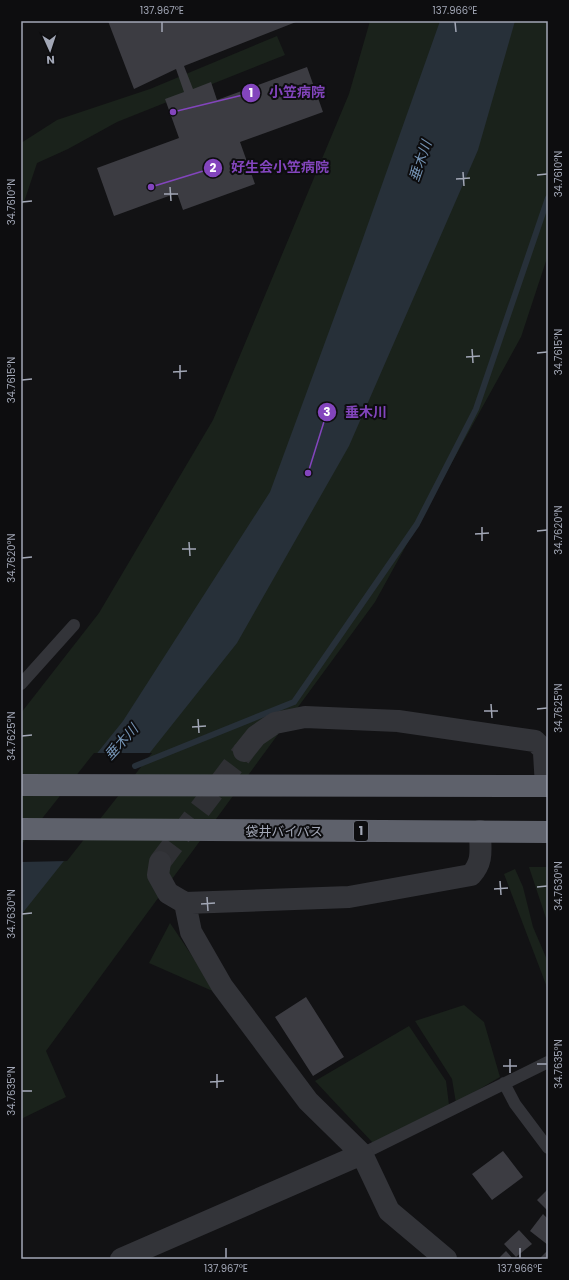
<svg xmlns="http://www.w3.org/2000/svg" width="569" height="1280" viewBox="0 0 569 1280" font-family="Poppins,'Noto Sans JP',sans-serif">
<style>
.green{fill:#1a221b}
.water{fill:#273039}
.pier{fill:#121214}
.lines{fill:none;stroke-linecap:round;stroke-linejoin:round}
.stream{stroke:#273039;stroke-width:6}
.building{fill:#3c3c42}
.street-tunnel{stroke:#2f3034;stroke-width:22;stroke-dasharray:22 11;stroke-linecap:butt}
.lane{stroke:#333439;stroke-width:12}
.street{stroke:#333439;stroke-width:22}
.highway{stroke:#5e616b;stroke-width:22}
.ticks{fill:none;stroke:#a2a7b6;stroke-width:1.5}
.labels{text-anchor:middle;stroke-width:4;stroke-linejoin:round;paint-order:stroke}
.shield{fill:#0d0d0f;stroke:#757984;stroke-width:1}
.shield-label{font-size:12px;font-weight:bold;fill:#a2a7b6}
.street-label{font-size:13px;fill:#a2a7b6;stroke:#0d0d0f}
.water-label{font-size:14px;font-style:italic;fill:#7594b5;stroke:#0d0d0f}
.leader{fill:none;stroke:#8345bd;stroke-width:1.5}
.callout-dot{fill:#8345bd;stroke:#0d0d0f;stroke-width:1.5}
.mark-label{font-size:12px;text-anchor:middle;font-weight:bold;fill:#fff}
.callout-label{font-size:14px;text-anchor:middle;font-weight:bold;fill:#8345bd;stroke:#0d0d0f;stroke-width:4;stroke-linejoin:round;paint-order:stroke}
.neatline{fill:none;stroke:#a2a7b6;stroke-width:1.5}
.ticks-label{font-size:10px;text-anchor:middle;fill:#a2a7b6}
</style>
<rect width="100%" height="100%" fill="#121214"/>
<path class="green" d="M370,21H548V255L521,337L375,602L46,1051L66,1097L21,1119V713L99,613L213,420L349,94Z
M277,36L285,55L117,122L68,149L37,163L21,211V143L57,120L150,89Z
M529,867H548V923L547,921Z
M515,869L523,887L533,927L548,962V990L504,874Z
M170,923L217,993L149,963Z
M464,1005L484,1022L500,1077L456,1103L452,1079L415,1021Z
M409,1026L446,1081L449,1105L373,1143L315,1081Z"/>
<path class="water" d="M440,21H515L478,150L349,446L237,643L21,915V848L123,721L270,492L356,258Z"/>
<path class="pier" d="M94,753H152L67,861L21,862V845Z"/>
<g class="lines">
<path class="stream" d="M135,766L294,702L417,524L476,409L548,198"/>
</g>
<path class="building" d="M108,21H295L296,22L184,66L193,89L211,82L217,100L307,67L323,112L240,142L255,184L183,210L177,193L114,216L97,168L179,138L165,99L184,92L176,69L134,89Z
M306,997L344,1057L313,1076L275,1017Z
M503,1151L523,1177L492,1200L472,1174Z
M548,1189V1211L537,1200Z
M543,1214L548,1219V1245L530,1231Z
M519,1230L532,1244L516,1257L504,1244Z
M548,1250V1259H539Z
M506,1251L513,1259H498Z"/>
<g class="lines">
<path class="street-tunnel" d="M160,862L244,751"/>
<path class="lane" d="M21,684L74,625
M504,1083L515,1104L548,1148
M362,1154L548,1062"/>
<path class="street" d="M244,751L256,736L275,723L305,717L398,721L535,741L542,748L544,753L546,786
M160,862L158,875L168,893L185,903L349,897L471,875C484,861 480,849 480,831
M185,903L191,932L222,986L308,1101L362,1154L389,1211L446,1259
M121,1259L362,1154"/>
<path class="highway" d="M21,785L548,786
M21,829L548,832"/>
</g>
<path class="ticks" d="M162,22V32M455,22L456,32M463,172L464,186M537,175L547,174M456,179L470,178M170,187L171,201M164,194H178M22,202L32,201M472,349L473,363M537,353L547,352M466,357L480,356M180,365V379M173,372L187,371M22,380L32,379M482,527V541M537,531L547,530M475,534L489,533M189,542L190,556M182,549H196M22,558L32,557M491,704L492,718M537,709L547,708M484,711H498M198,719L199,733M192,727L206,726M22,736L32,735M500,881L501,895M537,887L547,886M494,889L508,888M207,897L208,911M201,904L215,903M22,914L32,913M510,1059V1073M537,1064H547M503,1066H517M217,1074V1088M210,1082L224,1081M22,1091H32M226,1248V1258M520,1248V1258"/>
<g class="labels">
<rect class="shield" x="354" y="821" width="14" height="20" rx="3"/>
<g class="shield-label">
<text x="361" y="835">1</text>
</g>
<g class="street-label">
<text x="284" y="836">袋井バイパス</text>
</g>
<g class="water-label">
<text transform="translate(420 161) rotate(-71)" y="5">垂木川</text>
<text transform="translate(121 742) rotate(-48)" y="5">垂木川</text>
</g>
</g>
<path class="leader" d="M173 112L251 93M151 187L213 168M308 473L327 412"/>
<g class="callout-dot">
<circle cx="173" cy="112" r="4"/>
<circle cx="151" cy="187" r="4"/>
<circle cx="308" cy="473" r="4"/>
<circle cx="251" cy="93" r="10"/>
<circle cx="213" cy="168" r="10"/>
<circle cx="327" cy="412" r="10"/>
</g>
<g class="mark-label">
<text x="251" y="97">1</text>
<text x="213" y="172">2</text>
<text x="327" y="416">3</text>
</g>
<g class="callout-label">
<text x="297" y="97">小笠病院</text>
<text x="280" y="172">好生会小笠病院</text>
<text x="366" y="417">垂木川</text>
</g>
<rect width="569" height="1280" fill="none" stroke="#0d0d0f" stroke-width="44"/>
<g transform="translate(50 50) rotate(177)" stroke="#0d0d0f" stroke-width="3" paint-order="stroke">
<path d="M0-3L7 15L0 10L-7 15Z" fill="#a2a7b6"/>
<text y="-6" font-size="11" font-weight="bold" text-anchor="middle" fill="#a2a7b6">N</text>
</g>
<rect x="22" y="22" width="525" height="1236" class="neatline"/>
<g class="ticks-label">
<text x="162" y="14">137.967°E</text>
<text x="455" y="14">137.966°E</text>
<text transform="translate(558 174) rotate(-90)" y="4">34.7610°N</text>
<text transform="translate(11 202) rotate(-90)" y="4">34.7610°N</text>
<text transform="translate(558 352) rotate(-90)" y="4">34.7615°N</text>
<text transform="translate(11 380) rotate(-90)" y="4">34.7615°N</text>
<text transform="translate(558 530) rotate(-90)" y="4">34.7620°N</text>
<text transform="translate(11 558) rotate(-90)" y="4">34.7620°N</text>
<text transform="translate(558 708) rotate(-90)" y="4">34.7625°N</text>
<text transform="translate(11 736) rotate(-90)" y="4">34.7625°N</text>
<text transform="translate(558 886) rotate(-90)" y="4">34.7630°N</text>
<text transform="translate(11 914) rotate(-90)" y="4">34.7630°N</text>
<text transform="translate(558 1064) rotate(-90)" y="4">34.7635°N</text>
<text transform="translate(11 1091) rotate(-90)" y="4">34.7635°N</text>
<text x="226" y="1272">137.967°E</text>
<text x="520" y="1272">137.966°E</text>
</g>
</svg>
